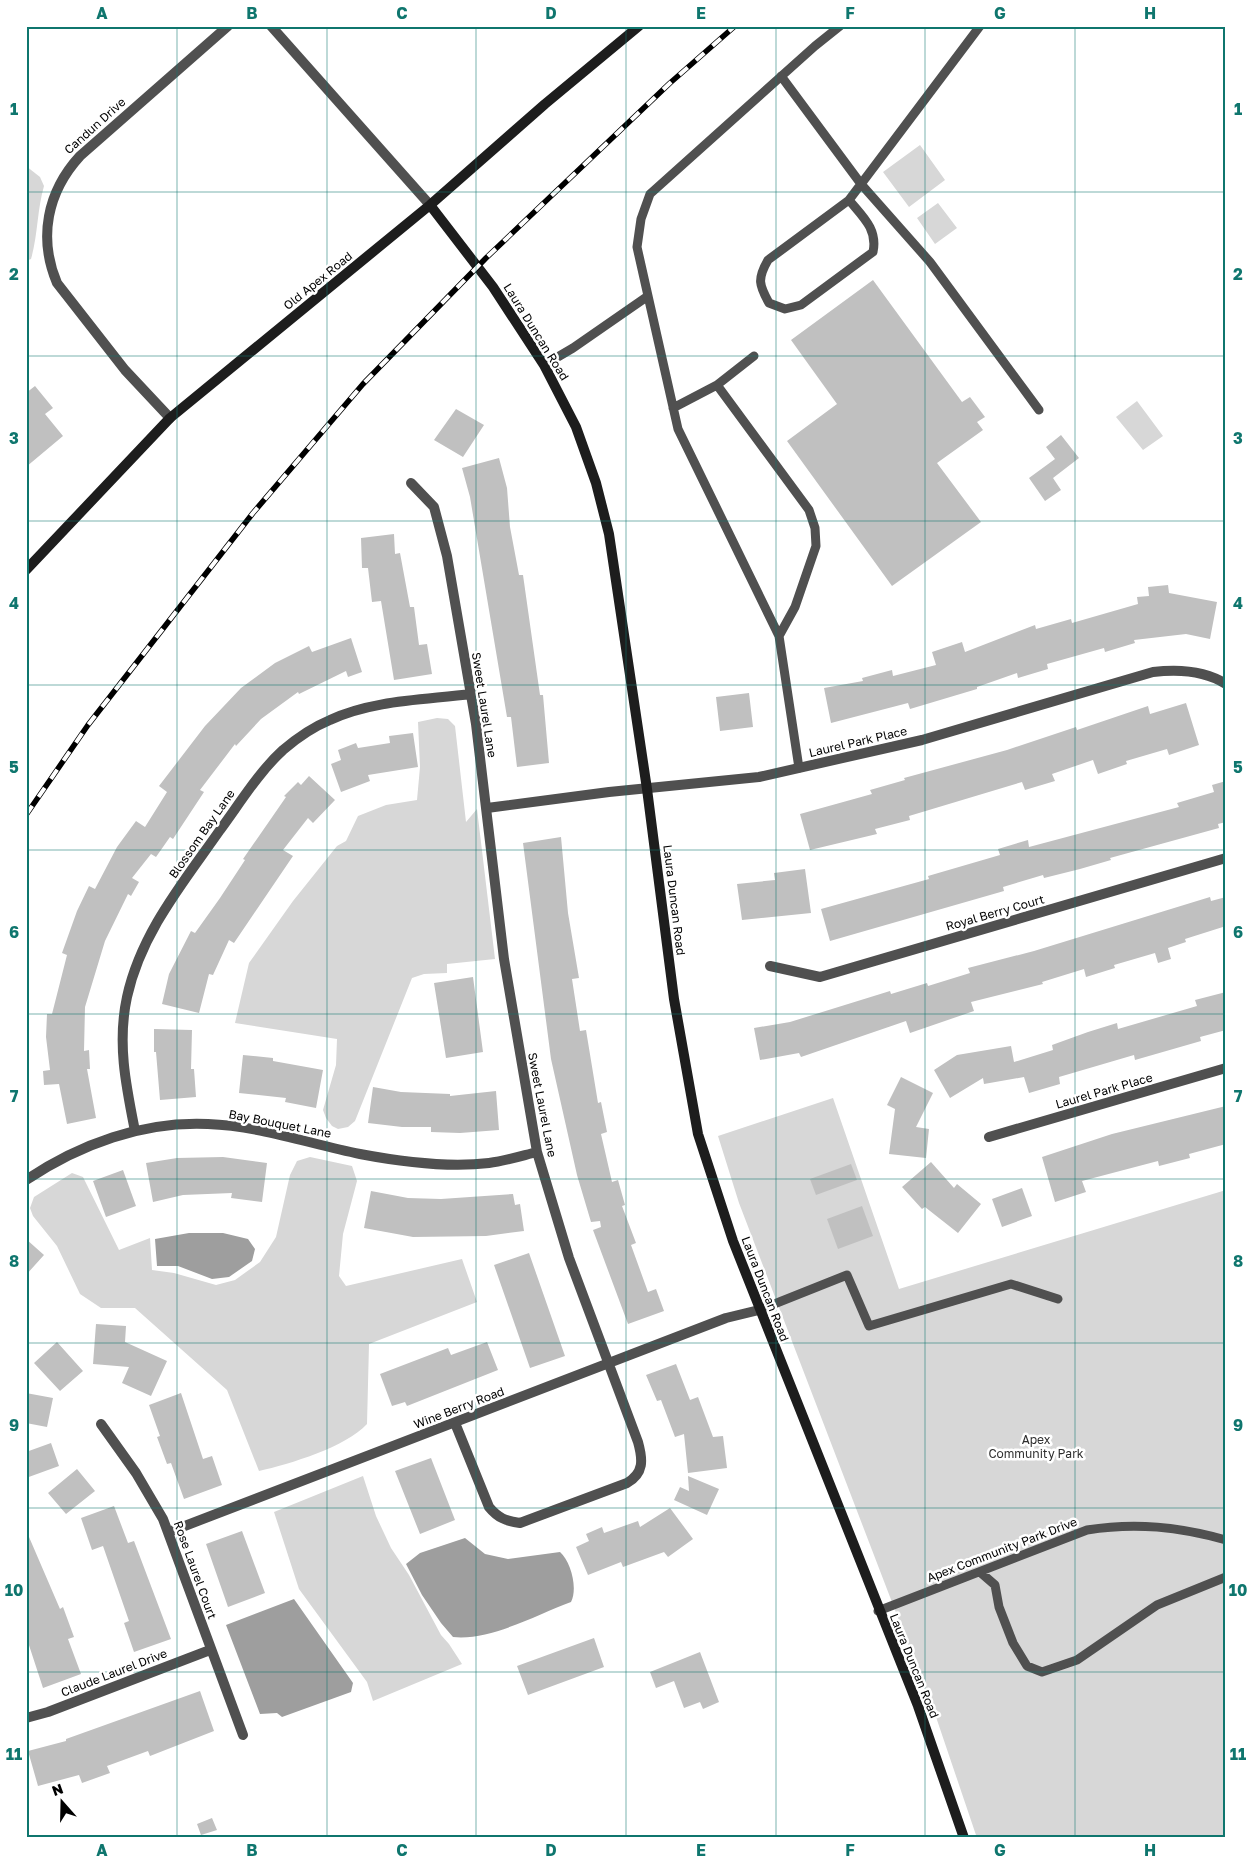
<svg xmlns="http://www.w3.org/2000/svg" width="1252" height="1864" viewBox="0 0 1252 1864" font-family="'Golos Text',sans-serif">
<style>
.green{fill:#d7d7d7}
.water{fill:#9e9e9e}
.building{fill:#c0c0c0}
.lines{fill:none;stroke-linecap:round;stroke-linejoin:round}
.lane{stroke:#505050;stroke-width:9}
.street{stroke:#505050;stroke-width:10}
.secondary{stroke:#1d1d1d;stroke-width:10}
.rail-casing{stroke:#000;stroke-width:5.5}
.rail{stroke:#fff;stroke-width:4;stroke-dasharray:11;stroke-linecap:butt}
.grid{fill:none;stroke:#0f766e;stroke-width:1;stroke-opacity:0.55}
.labels{text-anchor:middle;stroke-width:5;stroke-linejoin:round;paint-order:stroke}
.street-label{font-size:12px;fill:#000;stroke:#fff}
.park-label{font-size:12px;fill:#2e2e2e;stroke:#fff}
.neatline{fill:none;stroke:#0f766e;stroke-width:2}
.grid-label{font-size:16px;text-anchor:middle;font-weight:bold;fill:#0f766e}
</style>
<rect width="100%" height="100%" fill="#fff"/>
<path class="green" d="M920,145L945,180L909,207L883,172Z
M26,166L40,177L44,186C37,210 38,235 31,259L26,261Z
M938,203L957,228L935,244L917,218Z
M1137,401L1163,436L1143,450L1116,417Z
M437,718L448,719L455,726L466,822L477,809L495,959L447,964V973L424,974L412,978L355,1121L348,1127L338,1129L332,1126L326,1118L323,1110L336,1065L337,1039L235,1023L249,963L293,901L337,846L346,841L358,816L386,805L417,800L420,767L418,722Z
M833,1098L899,1289L1226,1190V1838H977L936,1717L739,1203L718,1136Z
M310,1157L352,1166L357,1181L343,1234L339,1276L346,1286L462,1259L477,1302L369,1344L367,1424C346,1447 290,1464 259,1471L227,1390L135,1308H101L80,1294L57,1246L33,1216L30,1208L34,1197L72,1173L83,1177L119,1250L150,1238L152,1270L174,1273L216,1285L235,1280L260,1262L276,1237L290,1175L297,1161Z
M363,1476L376,1516L391,1548L409,1575L441,1635L449,1644L462,1664L373,1701L367,1682L299,1589L274,1512Z"/>
<path class="water" d="M189,1233H223L248,1239L255,1249L252,1261L229,1277L212,1279L178,1266H157L155,1239Z
M465,1538L485,1554L508,1559L560,1552C571,1562 578,1588 571,1602C536,1615 490,1641 453,1637L441,1623L422,1595L406,1564L420,1553Z
M294,1599L353,1683L351,1692L282,1717L277,1713L260,1714L226,1625Z"/>
<path class="building" d="M873,280L962,402L970,397L985,417L977,422L983,430L937,463L981,522L892,586L787,441L837,404L791,340Z
M35,386L53,408L45,414L63,436L26,467V393Z
M456,409L484,425L463,457L434,440Z
M1061,435L1079,458L1053,478L1061,490L1045,501L1029,478L1055,459L1046,447Z
M499,458L507,488L510,527L519,575H523L540,695H543L549,763L517,767L511,717H507L470,497L462,468Z
M394,534L395,554L400,553L410,607H414L419,645L427,644L432,674L394,680L381,601L372,602L368,568H362L361,538Z
M1168,585L1169,593L1217,602L1210,639L1186,634L1134,640L1135,643L1105,652L1104,648L1047,664L1048,669L1018,678L1017,673L977,687V689L910,709L908,703L831,723L824,688L863,681L862,678L892,670L893,676L936,665L932,652L962,642L965,652L1035,625L1036,629L1071,619L1072,623L1138,604L1137,597L1149,596L1148,587Z
M351,638L362,672L348,677L346,671L299,694L298,692L261,719L236,746L235,744L200,790L204,792L173,839L170,837L156,857L151,854L132,878L139,882L131,896L128,894L105,941L85,1007L84,1051L89,1050L90,1069H87L96,1118L67,1124L59,1084L44,1085L43,1071L50,1070L46,1037L47,1014H52L67,955L62,953L77,911L89,886L95,889L117,847L136,821L145,827L167,792L159,786L205,726L241,688L275,663L309,646L312,652Z
M749,693L753,727L720,731L716,697Z
M1186,703L1199,745L1169,755L1167,749L1126,761L1127,764L1098,774L1093,760L1052,774L1055,781L1025,790L1022,782L909,816L910,820L875,829L877,834L810,850L800,814L872,794L870,790L905,780L904,778L1007,750L1076,727L1077,730L1148,706L1150,714Z
M413,733L418,767L368,775L370,781L341,792L331,764L341,760L338,750L356,743L358,748L390,743L389,736Z
M309,776L335,800L313,823L308,818L283,850L293,856L234,943L229,940L213,975L209,974L199,1013L162,1004L169,974L191,931L195,933L220,898L245,860L243,859L286,797L284,796L298,782L301,785Z
M1226,781V822L1218,824L1219,828L1110,858L1111,860L1080,869L1044,878L1043,875L1003,887L1004,891L830,941L821,909L929,879L928,876L1000,855L998,849L1028,840L1029,847L1179,807L1177,803L1214,792L1212,785Z
M561,837L568,913L579,978L572,979L580,1031L586,1030L598,1103L601,1102L607,1132L601,1134L612,1182L618,1180L625,1205L622,1206L636,1243L631,1245L648,1292L656,1289L664,1311L628,1324L593,1230L601,1227L600,1221L591,1222L577,1175L551,1059L523,843Z
M805,869L811,913L742,920L737,884L775,880L774,873Z
M1210,897L1211,901L1226,897V926L1185,939L1186,942L1168,948L1171,959L1158,963L1155,953L1114,965L1115,968L1086,977L1084,969L1042,982L1043,984L971,1002L974,1011L910,1033L906,1021L801,1057L799,1053L760,1060L754,1028L790,1022L890,991L891,994L927,983L928,986L970,973L968,968L1034,951Z
M473,977L483,1052L446,1058L434,983Z
M1226,992V1030L1200,1037L1201,1041L1135,1060L1134,1055L1059,1077L1060,1084L1029,1093L1024,1077L984,1084L983,1078L950,1098L934,1070L957,1055L1011,1046L1014,1062L1053,1050L1052,1045L1088,1032L1117,1023L1118,1029L1197,1006L1195,1000Z
M154,1029L192,1030L191,1069H194L196,1097L160,1100L156,1052H154Z
M243,1055L273,1058V1061L323,1070L316,1108L285,1102L286,1098L239,1093Z
M901,1077L933,1093L916,1127L929,1129L926,1158L889,1154L895,1109L887,1105Z
M373,1087L401,1092L450,1094V1096L496,1091L499,1130L460,1133L431,1132V1127H402L368,1123Z
M1226,1106V1144L1189,1154L1190,1158L1159,1166L1158,1161L1082,1181L1086,1192L1055,1202L1042,1157L1112,1134Z
M223,1157L267,1163L262,1202L231,1198L232,1193L183,1195L153,1202L146,1163L177,1158Z
M931,1162L954,1188L957,1184L981,1204L958,1233L925,1207L922,1209L902,1187Z
M851,1164L857,1180L816,1195L810,1179Z
M123,1170L136,1206L106,1217L93,1181Z
M1022,1188L1032,1216L1002,1227L992,1199Z
M371,1191L408,1198L441,1199L513,1194L515,1205L520,1204L524,1231L486,1236L413,1237L364,1228Z
M862,1206L873,1236L838,1249L827,1219Z
M26,1239L44,1255L26,1275Z
M529,1253L565,1356L530,1368L494,1265Z
M96,1324L126,1326L125,1342L167,1361L151,1396L122,1383L129,1367L93,1364Z
M57,1342L83,1371L60,1391L34,1363Z
M487,1342L498,1370L407,1406L405,1402L392,1406L380,1374L448,1348L451,1355Z
M676,1364L690,1400L698,1397L713,1437L723,1436L727,1468L688,1473L684,1434L675,1437L661,1400L657,1401L646,1375Z
M26,1393L53,1398L47,1427L26,1423Z
M181,1393L203,1459L212,1456L222,1485L184,1499L171,1463L167,1464L157,1437L160,1436L149,1405Z
M51,1443L59,1466L26,1478V1452Z
M431,1458L455,1520L420,1534L395,1471Z
M77,1469L95,1491L66,1514L48,1493Z
M688,1476L719,1489L707,1515L674,1500L680,1487L689,1491Z
M114,1506L128,1543L134,1541L171,1639L134,1652L124,1623L129,1621L103,1546L92,1550L81,1518Z
M670,1508L693,1539L668,1557L664,1552L623,1567L621,1562L588,1575L576,1547L589,1541L586,1534L602,1527L604,1533L638,1521L640,1527Z
M26,1530L60,1609L63,1607L74,1637L68,1639L81,1674L43,1688L26,1636Z
M242,1531L265,1593L228,1607L206,1544Z
M594,1638L604,1667L528,1695L517,1666Z
M700,1652L719,1702L703,1709L700,1702L684,1708L674,1681L656,1688L650,1672Z
M200,1691L214,1731L150,1756L148,1751L107,1766L110,1773L82,1783L79,1775L38,1786L28,1751L66,1741V1739Z
M212,1818L217,1830L201,1835L197,1824Z"/>
<g class="lines">
<path class="lane" d="M781,76L861,184L930,262L1039,410
M849,200C862,216 878,229 873,252L801,305L785,309L769,303C759,285 757,279 768,260L849,200L980,26
M544,365L573,348L648,296
M717,385L809,510L815,528L816,546L795,607L779,636
M673,408L717,385L754,356
M799,768L779,636L678,429L637,247L641,219L650,194L815,46L840,26
M759,1310L847,1275L869,1326L1011,1284L1058,1299
M980,1572L995,1585L999,1607L1013,1643L1027,1666L1042,1672L1077,1660L1157,1605L1226,1577
M878,1611L1087,1530C1136,1522 1179,1527 1226,1540"/>
<path class="street" d="M271,26L430,205
M170,418L125,370L57,283C38,238 47,192 80,156L228,26
M411,483L434,507L447,556L476,724L504,959L537,1152L569,1258L638,1442C643,1460 644,1473 627,1483L520,1523C506,1521 498,1518 489,1507L455,1423
M487,808L609,792L759,777L922,740L1153,672C1178,669 1204,670 1226,684
M770,966L820,977L1226,858
M135,1131C126,1086 117,1043 127,997C141,933 183,883 220,830C240,803 258,773 283,750C297,738 313,727 330,720C373,700 424,700 471,694
M989,1137L1226,1068
M26,1180C80,1144 143,1121 208,1124C261,1126 310,1144 360,1154C402,1162 447,1168 489,1163C505,1161 521,1156 537,1152
M101,1424L136,1473L163,1519L243,1735
M169,1532L726,1318L759,1310
M26,1718L48,1712L210,1650"/>
<path class="secondary" d="M430,205L493,287L544,365L576,427L596,483L609,534L647,789L674,999L698,1134L733,1241L918,1706L964,1838
M26,570L170,418L430,205L545,104L639,26"/>
<g class="rail-casing">
<path id="rail" d="M26,815L88,725L253,513L363,384L486,258L670,83L735,26"/>
</g>
<use href="#rail" class="rail"/>
</g>
<path class="grid" d="M177,26V1838M327,26V1838M476,26V1838M626,26V1838M776,26V1838M925,26V1838M1075,26V1838M26,192H1226M26,356H1226M26,521H1226M26,685H1226M26,850H1226M26,1014H1226M26,1179H1226M26,1343H1226M26,1508H1226M26,1672H1226"/>
<g class="labels">
<g class="street-label">
<text transform="translate(95 126) rotate(-42)" y="4">Candun Drive</text>
<text transform="translate(318 281) rotate(-39)" y="4">Old Apex Road</text>
<text transform="translate(536 332) rotate(58)" y="4">Laura Duncan Road</text>
<text transform="translate(484 705) rotate(81)" y="4">Sweet Laurel Lane</text>
<text transform="translate(858 742) rotate(-13)" y="4">Laurel Park Place</text>
<text transform="translate(202 834) rotate(-55)" y="4">Blossom Bay Lane</text>
<text transform="translate(674 900) rotate(83)" y="4">Laura Duncan Road</text>
<text transform="translate(995 913) rotate(-16)" y="4">Royal Berry Court</text>
<text transform="translate(1104 1091) rotate(-16)" y="4">Laurel Park Place</text>
<text transform="translate(542 1105) rotate(79)" y="4">Sweet Laurel Lane</text>
<text transform="translate(280 1124) rotate(11)" y="4">Bay Bouquet Lane</text>
<text transform="translate(765 1289) rotate(69)" y="4">Laura Duncan Road</text>
<text transform="translate(459 1408) rotate(-21)" y="4">Wine Berry Road</text>
<text transform="translate(1002 1550) rotate(-21)" y="4">Apex Community Park Drive</text>
<text transform="translate(195 1570) rotate(70)" y="4">Rose Laurel Court</text>
<text transform="translate(914 1666) rotate(68)" y="4">Laura Duncan Road</text>
<text transform="translate(114 1673) rotate(-21)" y="4">Claude Laurel Drive</text>
</g>
<g class="park-label">
<text x="1036" y="1444">Apex<tspan x="1036" dy="14">Community Park</tspan></text>
</g>
</g>
<rect width="1252" height="1864" fill="none" stroke="#ffffff" stroke-width="55"/>
<g transform="translate(62 1802) rotate(340)" stroke="#ffffff" stroke-width="4" paint-order="stroke">
<path d="M0-4L9 19L0 12L-9 19Z" fill="#000000"/>
<text y="-8" font-size="14" font-weight="bold" text-anchor="middle" fill="#000000">N</text>
</g>
<rect x="28" y="28" width="1196" height="1808" class="neatline"/>
<g class="grid-label">
<text x="102" y="19">A</text>
<text x="252" y="19">B</text>
<text x="402" y="19">C</text>
<text x="551" y="19">D</text>
<text x="701" y="19">E</text>
<text x="850" y="19">F</text>
<text x="1000" y="19">G</text>
<text x="1150" y="19">H</text>
<text x="14" y="115">1</text>
<text x="1238" y="115">1</text>
<text x="14" y="280">2</text>
<text x="1238" y="280">2</text>
<text x="14" y="444">3</text>
<text x="1238" y="444">3</text>
<text x="14" y="609">4</text>
<text x="1238" y="609">4</text>
<text x="14" y="773">5</text>
<text x="1238" y="773">5</text>
<text x="14" y="938">6</text>
<text x="1238" y="938">6</text>
<text x="14" y="1102">7</text>
<text x="1238" y="1102">7</text>
<text x="14" y="1267">8</text>
<text x="1238" y="1267">8</text>
<text x="14" y="1431">9</text>
<text x="1238" y="1431">9</text>
<text x="14" y="1596">10</text>
<text x="1238" y="1596">10</text>
<text x="14" y="1760">11</text>
<text x="1238" y="1760">11</text>
<text x="102" y="1856">A</text>
<text x="252" y="1856">B</text>
<text x="402" y="1856">C</text>
<text x="551" y="1856">D</text>
<text x="701" y="1856">E</text>
<text x="850" y="1856">F</text>
<text x="1000" y="1856">G</text>
<text x="1150" y="1856">H</text>
</g>
</svg>
